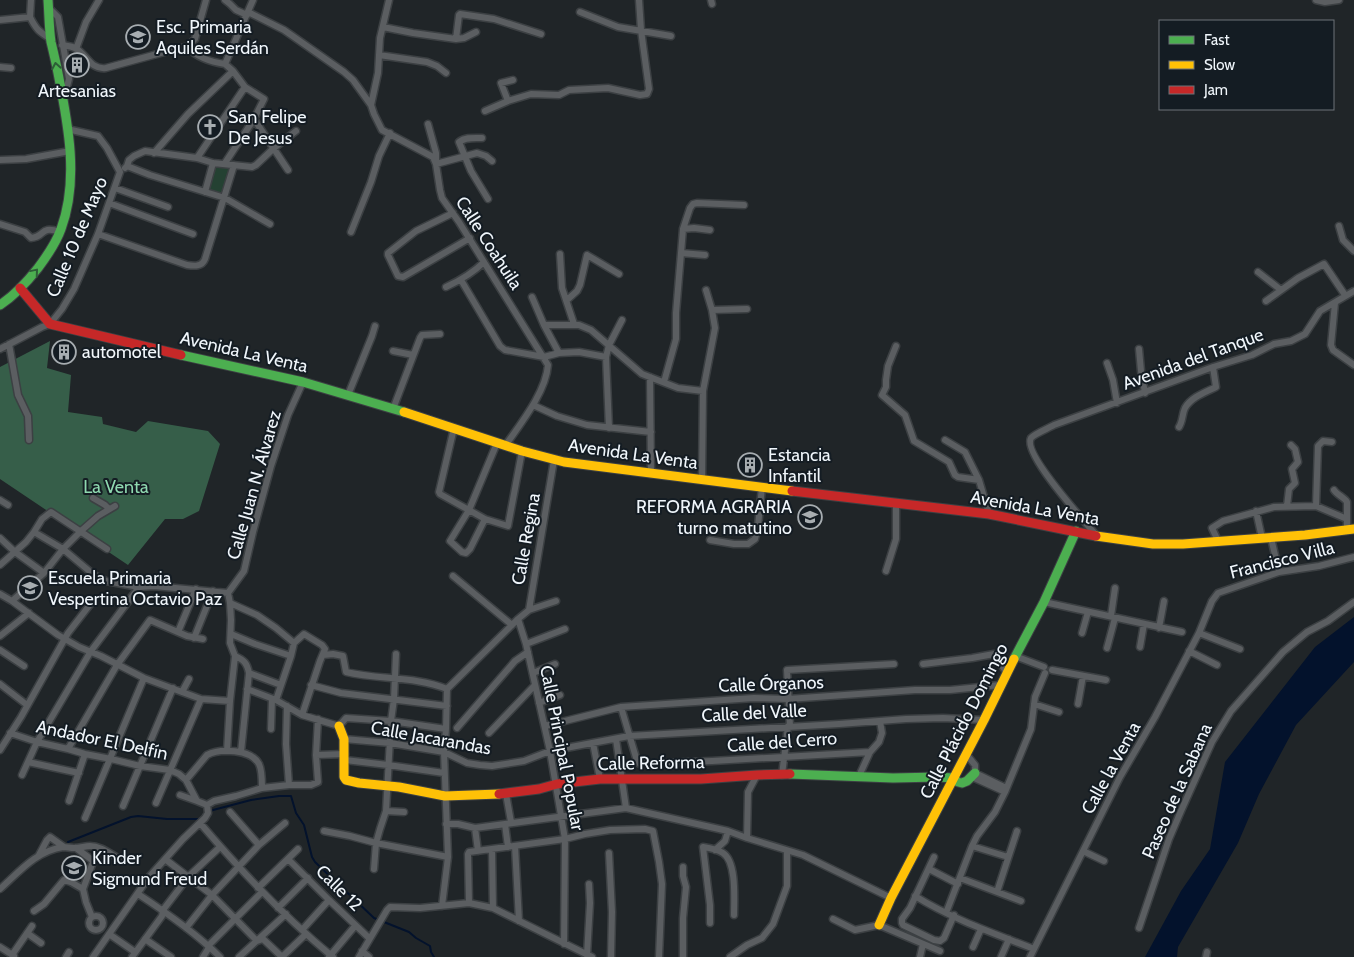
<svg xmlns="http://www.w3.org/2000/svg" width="1354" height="957" viewBox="0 0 1354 957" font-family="Cabin,sans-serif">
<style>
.green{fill:#244132}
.forest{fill:#365e49}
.water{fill:#03122c}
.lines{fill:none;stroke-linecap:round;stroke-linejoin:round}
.stream{stroke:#03122c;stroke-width:2}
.street-casing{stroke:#3c4043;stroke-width:9}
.fast-casing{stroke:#3c4043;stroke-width:11}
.slow-casing{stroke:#3c4043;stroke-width:11}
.jam-casing{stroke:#3c4043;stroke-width:11}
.street{stroke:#5b5e61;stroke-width:6}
.fast{stroke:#4caf50;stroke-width:9}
.slow{stroke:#ffc107;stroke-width:9}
.jam{stroke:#c62828;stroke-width:9}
.oneway{stroke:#2d5e37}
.labels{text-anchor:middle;stroke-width:4;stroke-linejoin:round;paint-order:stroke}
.poi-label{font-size:18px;fill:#f0f6fb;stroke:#141c23;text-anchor:start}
.street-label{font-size:18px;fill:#f0f6fb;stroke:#141c23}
.park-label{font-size:18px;fill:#8fd9b0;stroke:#141c23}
</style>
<rect width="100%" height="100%" fill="#202528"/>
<path class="green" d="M214,165L230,169L221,195L208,190Z"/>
<path class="forest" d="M50,341L47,368L71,375L68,412L102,417L103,424L136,432L148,421L208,431L220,444L199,511L183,519H165L128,565L0,479V367Z"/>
<path class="water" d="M1354,617V662L1296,725L1259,794L1238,843L1178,947L1177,957H1145L1181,891L1210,849L1225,762L1315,647Z"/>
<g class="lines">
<path class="stream" d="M210,812L213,810L251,800L279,796H291L296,813L304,825L312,857L315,862L374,918L409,932L416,938L430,946L431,952L434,957
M68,842L131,817L138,816L167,819H200"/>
<g class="street-casing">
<path id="street" d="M225,0L230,4L236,10L247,15
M389,0L380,38L378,73L371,105L374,114L382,130L433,157L436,164L440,190L442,198L459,222L548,365C546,392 521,423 505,446
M711,0L712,4
M1316,0L1325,2L1339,0
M50,9L58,17L69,79L65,94
M248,12L284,30L344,72L353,80L371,105
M580,12L618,27L671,36
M30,17C36,29 39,32 51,39
M30,17L31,0
M0,20L30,17
M383,27L413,33L456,39L464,38L476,32
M456,39L459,15L460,14L494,19L541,34
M62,45C66,46 71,46 75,48C87,54 90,70 106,68L179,48L187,47
M187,47L195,39L206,0
M187,47C198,58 210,62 225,64
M76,49L86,22L99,0
M379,55L427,62L437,66L446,73
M225,64L253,0
M0,67L11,68
M508,101L501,83L513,80
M485,111L508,101L531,94L559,95L569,90L608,88L640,95L647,94L649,89L641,30L639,0
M254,119L288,170
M428,124L436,153V164L477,153L486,156L492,161
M482,138C474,138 465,137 459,142L471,171L488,199
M154,153L188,114L233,71
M197,158L245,87
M0,160L26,159L70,151
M225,163L254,119L264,99L245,87L233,71L225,64
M127,166L129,160L134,156L145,151L197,158L213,163L252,167L256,165L273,149L296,131
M125,168L127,166L150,175L225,198L270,224
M115,188L168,207
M205,192L213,163
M109,203L193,234
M453,213L416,231L388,253V255L398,276L403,277L470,238
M0,224L25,232L31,238C46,237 39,225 60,232
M1339,226L1343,240L1354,251
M683,229L694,228L710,230
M351,232L371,182L379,156L390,133
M98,234L187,265C194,266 202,267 205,259L234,165
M681,253L705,255
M560,254L562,288L574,324
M1258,272L1281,290
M461,280L500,346L505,350L544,357L559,353L579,352L606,357
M446,287C461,280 473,273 484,262
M532,297L544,325L559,353
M567,300L577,291L580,285L587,255L619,274
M1266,301L1298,278L1324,264L1345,295
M1335,303L1331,345L1333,350L1354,365
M712,310L747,309
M544,325H579L591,330L642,374L678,388L703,391
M9,344L18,395L28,416L29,440
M896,346L888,366L886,380V387L882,395L905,415L914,441L949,462L955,475L958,477L979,480
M0,349L42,327L50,324L62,309L74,289L98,234L120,172L107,148L98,136L67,129
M1139,349L1141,371L1145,393
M393,351L413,355
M1107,363L1113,380L1117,403
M650,377L651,474
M664,382L676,339V313L683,229L690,208L693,204L697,203L744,205
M348,395L372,336L375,326
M533,405L557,416L587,425L651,432
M393,409L420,338L422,335L440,334
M1179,427C1183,421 1182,414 1185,408C1191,397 1206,392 1216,387L1213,367
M454,428L439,492L440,494L485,519L508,526L522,451
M609,428L606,357L609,345L622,320
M945,440L965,452L979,480L989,514
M702,480L703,391L715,328L712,310L706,290
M1334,490C1337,495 1344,497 1347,502V530
M93,498L105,505L109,509
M0,500L8,505
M1287,506L1289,489L1295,483L1292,469L1298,462L1295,449L1291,445
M1316,506L1318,446L1323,441L1332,442
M1256,511L1262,538
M485,519L470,549L466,553L462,552L450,541L469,510L497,443
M34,532L63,549L94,575L106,581L139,587L154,586L228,593
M1096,535C1085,522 1022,453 1031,438C1034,434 1049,428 1054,425L1213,367L1252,355L1274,344L1291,341L1305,334L1320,311L1354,291
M0,538L15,552L44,573
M1271,538L1279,572
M710,540L734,544H748L755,539L758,526L762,487
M1218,541L1212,528L1223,521L1274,507L1316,506L1347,519
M0,565L26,542L34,532L42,519L51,512L107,549
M886,571L896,539V504
M453,576L512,625
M228,593L244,571L253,532L271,466L288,415L303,382
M0,594L12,601L58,635L79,647L101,656L144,678L201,699L230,701
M12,601L44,573L63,549L81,531L98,516L115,506
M1044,602L1182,632
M230,603L257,615L276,628L294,643
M529,610L556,601
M1111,616L1115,588
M518,619L526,644L550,751L565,839L564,944
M1159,628L1164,601
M178,632L196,589
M1082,633L1088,612
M1199,633L1240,649
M231,634L255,644L291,656
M0,636L29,613
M194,638L213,591
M526,644L565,629
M1140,647L1144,624
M1107,648L1115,618
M0,650L24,666
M1189,651L1217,665
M323,655L333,654L343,656L346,672C379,680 415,676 447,689
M235,656C244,660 247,663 249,673L241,752
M1015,656L1044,667
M923,664L972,658L994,654L1007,673
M1052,670L1106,680
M249,673L281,685
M533,673L555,664
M0,684L27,705
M311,685L341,693L447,706
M247,689L276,700L302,715L339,726L346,718L391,721L446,729
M182,692L189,679
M276,700L291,656L294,643L304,634L322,645L325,649L320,661L302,715
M539,703L560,695
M1034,704L1059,712
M1078,704L1083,676
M287,706L286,744L289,785
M621,707L637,761L640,764L712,761L870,752
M545,726L621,707L754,698L788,699L915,690H950L1000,685
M790,726L787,670L894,664
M457,728L515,661L528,652
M271,729L272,699
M10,733L37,742L68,749L85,754L111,759L140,766L170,770L179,774L186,780L197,801L207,805
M489,733L535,685
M344,739L390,743L444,752L467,763L480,765L492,766L524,761L550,751L629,736L839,724L906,719L943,718L984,720
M616,739L626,808
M593,743L600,779
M68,749L117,665L150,620L187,636L203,639
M0,750L21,717L68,633L92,602
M227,751L230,701L235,656L230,643L231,620L230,603L228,593
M966,754L975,765V773L1006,788
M316,755L345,754
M345,760L388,765L444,773
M28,762L79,773
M22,775L37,742L91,651L139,587
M782,775L788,726
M859,776L870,752L879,742L882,733L880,721
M972,777L1003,791
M186,780L207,755C220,748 251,749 259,764C262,770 262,780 262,788
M506,794L511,822
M180,795L197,801
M69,801L85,754
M156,803L201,699
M207,805L214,801L236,796L262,788L289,785H311L318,782L316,755L318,719
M123,806L173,688
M386,811L404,812
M230,812L259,845
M85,818L144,678
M200,823C241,871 284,917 333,957
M446,824H458L475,828L626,808L728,831L747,838L803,855L891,898
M505,824L508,847
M475,828L478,851
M324,831L350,836L376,843L448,857
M747,838L748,792L757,775
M515,846L519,921
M972,846L1008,857
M76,848L92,860L93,862L83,889L86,902L92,917
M492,850L493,908
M715,850L725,841L728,831
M1083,851L1104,861
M609,853L612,912L611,957
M39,855L47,840L50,837L64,847
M934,857L910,908L902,919V923L903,925L934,940L940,941L944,938L954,915
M165,859L212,895L257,941L263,939L282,957
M288,859L329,900L369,938
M374,869L376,843L380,829L386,811L391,721L394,699L396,654
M929,869L958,884
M960,878L1021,901
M258,888L298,849
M0,889C19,872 36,851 63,847C67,847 70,848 74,848C80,848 85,846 90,846C100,846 109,853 118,858
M997,892L1017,831
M138,894C167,913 196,933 220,957
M915,896C952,919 993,933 1034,949
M469,903L468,854L469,852L565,839L585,834L610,830L645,829L653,831L659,862L662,884L659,957
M442,906L448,857L444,752L446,729L447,689L518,619L529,610L554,460
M278,908L308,878
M34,911L44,904L64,880L71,882L83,889
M946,913L972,846L977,836L995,812L1005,792L1031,729L1035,697L1045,673
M89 923a7 7 0 1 1 14 0a7 7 0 1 1-14 0Z
M833,919L855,930L879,925L940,951
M710,923V905L703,847C710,848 717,849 723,853C737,862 734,900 734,915
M186,928L212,895L259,845L285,823
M1139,928L1169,839L1181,811L1212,742L1231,711L1283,652L1307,632L1328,621L1354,602
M302,930L329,900
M27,933L41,943
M109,934L135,952
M145,939L171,957
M0,947L14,956
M973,947L981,929
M362,951L369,957
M12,955L32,926
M587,955L590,903L589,884
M66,957L69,952
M93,957L149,877L183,839L205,818L208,813L207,805
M132,957L162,916L163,910L189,876L220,847
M203,957L208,949L209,945L262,892
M239,957L286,914
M282,957L306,934
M329,957L355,926
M359,957L387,910L390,907L420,908L469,903L493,908L592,957
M683,957V918L686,887L683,876V867
M730,957L747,945L762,938L773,924L787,886V851
M920,957L923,944
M1001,957L1009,939
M1030,957L1120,777L1155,717L1199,633L1212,601L1218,593L1279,572L1319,566L1354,557
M1206,957L1207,952"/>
</g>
<g class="fast-casing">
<path id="fast" d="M0,305C15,295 27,282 38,268C47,256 56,243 61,229C80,178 67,119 57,68C55,59 53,50 51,42C49,28 49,14 48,0
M181,355L303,382L404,412
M1014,659L1044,602L1076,531
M790,774L893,778L938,777L953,778L958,782L962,783L967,781L975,773"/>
</g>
<g class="slow-casing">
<path id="slow" d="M404,412L522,451L564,462L792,491
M1096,536L1153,544H1183L1305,535L1354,529
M339,726L344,739V777L346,780L359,783L399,787L445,796L499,794
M879,925L891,898L984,720L1014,659"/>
</g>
<g class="jam-casing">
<path id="jam" d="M20,288L50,324L181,355
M792,491L989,514L1096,536
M499,794L539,789L557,784L600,779H701L757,775L790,774"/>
</g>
<use href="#street" class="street"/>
<use href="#fast" class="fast"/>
<use href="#slow" class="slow"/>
<use href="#jam" class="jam"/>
</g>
<defs><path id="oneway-chevron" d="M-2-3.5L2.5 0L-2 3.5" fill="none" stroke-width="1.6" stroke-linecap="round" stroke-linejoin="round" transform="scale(1.25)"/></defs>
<g class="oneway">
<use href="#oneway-chevron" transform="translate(56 66) rotate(-100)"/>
<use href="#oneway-chevron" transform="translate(35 272) rotate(-50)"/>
</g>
<defs>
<g id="school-ring" transform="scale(1.25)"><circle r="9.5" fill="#141c23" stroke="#a7adb1" stroke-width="1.5"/><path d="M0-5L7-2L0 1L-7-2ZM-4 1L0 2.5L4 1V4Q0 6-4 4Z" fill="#a7adb1"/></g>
<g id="building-ring" transform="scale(1.25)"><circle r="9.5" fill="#141c23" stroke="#a7adb1" stroke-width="1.5"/><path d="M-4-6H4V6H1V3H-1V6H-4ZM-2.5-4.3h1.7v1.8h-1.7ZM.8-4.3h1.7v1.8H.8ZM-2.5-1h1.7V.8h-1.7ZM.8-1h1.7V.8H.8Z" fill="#a7adb1"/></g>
<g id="church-ring" transform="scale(1.25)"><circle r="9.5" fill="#141c23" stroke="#a7adb1" stroke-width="1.5"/><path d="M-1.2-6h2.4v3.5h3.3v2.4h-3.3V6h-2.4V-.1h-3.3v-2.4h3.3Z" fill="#a7adb1"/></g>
</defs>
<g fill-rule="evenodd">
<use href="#school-ring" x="138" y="37"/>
<use href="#building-ring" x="77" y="65"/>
<use href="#church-ring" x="210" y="127"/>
<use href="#building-ring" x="64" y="352"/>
<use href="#building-ring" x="750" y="465"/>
<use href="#school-ring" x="810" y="517"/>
<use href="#school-ring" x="30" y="588"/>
<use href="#school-ring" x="74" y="868"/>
</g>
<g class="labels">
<g class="poi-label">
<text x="156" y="33">Esc. Primaria<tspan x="156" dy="21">Aquiles Serdán</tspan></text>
<text x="77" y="97" text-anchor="middle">Artesanias</text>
<text x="228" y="123">San Felipe<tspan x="228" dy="21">De Jesus</tspan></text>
<text x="82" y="358">automotel</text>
<text x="768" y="461">Estancia<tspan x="768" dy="21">Infantil</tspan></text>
<text x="792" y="513" text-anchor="end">REFORMA AGRARIA<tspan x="792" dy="21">turno matutino</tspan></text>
<text x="48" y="584">Escuela Primaria<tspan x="48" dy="21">Vespertina Octavio Paz</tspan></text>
<text x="92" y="864">Kinder<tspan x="92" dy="21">Sigmund Freud</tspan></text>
</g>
<g class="street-label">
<text transform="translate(77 237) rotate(-67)" y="6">Calle 10 de Mayo</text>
<text transform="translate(489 243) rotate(57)" y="6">Calle Coahuila</text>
<text transform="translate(244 352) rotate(13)" y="6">Avenida La Venta</text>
<text transform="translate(1193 359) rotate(-20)" y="6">Avenida del Tanque</text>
<text transform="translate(633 454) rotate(8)" y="6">Avenida La Venta</text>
<text transform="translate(254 485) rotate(-74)" y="6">Calle Juan N. Álvarez</text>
<text transform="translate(1035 508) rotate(10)" y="6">Avenida La Venta</text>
<text transform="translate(526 539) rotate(-80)" y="6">Calle Regina</text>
<text transform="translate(1282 560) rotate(-14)" y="6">Francisco Villa</text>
<text transform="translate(771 684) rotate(-2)" y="6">Calle Órganos</text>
<text transform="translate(754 713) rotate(-3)" y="6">Calle del Valle</text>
<text transform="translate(964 721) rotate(-63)" y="6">Calle Plácido Domingo</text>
<text transform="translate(431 738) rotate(10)" y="6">Calle Jacarandas</text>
<text transform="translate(102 740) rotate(12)" y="6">Andador El Delfín</text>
<text transform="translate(782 742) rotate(-4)" y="6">Calle del Cerro</text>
<text transform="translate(562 748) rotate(79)" y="6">Calle Principal Popular</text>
<text transform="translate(651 763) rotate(-1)" y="6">Calle Reforma</text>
<text transform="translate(1111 768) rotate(-61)" y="6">Calle la Venta</text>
<text transform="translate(1177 791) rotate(-66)" y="6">Paseo de la Sabana</text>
<text transform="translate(339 888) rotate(45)" y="6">Calle 12</text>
</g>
<g class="park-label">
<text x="116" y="493">La Venta</text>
</g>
</g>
<rect x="1159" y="20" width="175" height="90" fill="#141c23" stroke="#6c7379"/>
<rect x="1169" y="36" width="25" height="8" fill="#4caf50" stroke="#6c7379"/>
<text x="1204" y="45" font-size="15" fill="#f0f6fb">Fast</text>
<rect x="1169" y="61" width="25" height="8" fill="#ffc107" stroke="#6c7379"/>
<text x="1204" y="70" font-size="15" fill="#f0f6fb">Slow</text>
<rect x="1169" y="86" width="25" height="8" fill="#c62828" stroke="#6c7379"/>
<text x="1204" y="95" font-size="15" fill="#f0f6fb">Jam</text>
</svg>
